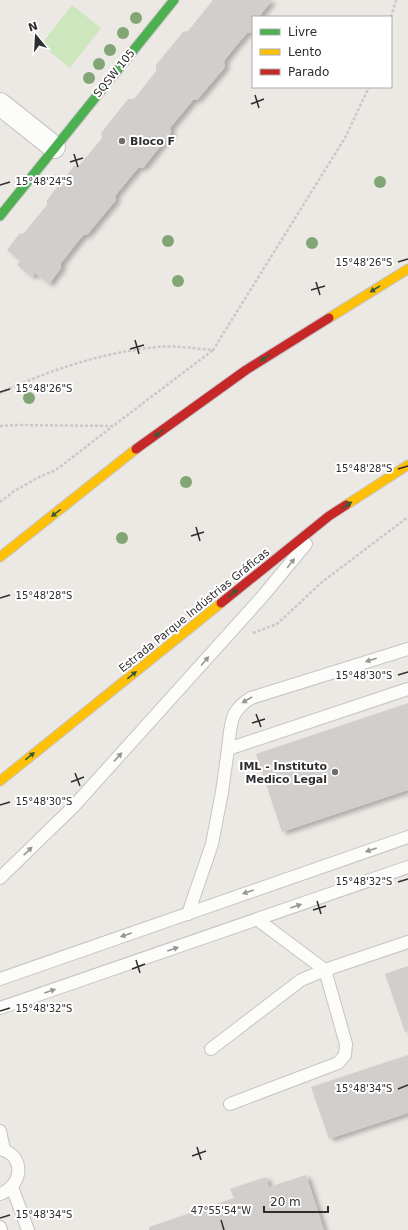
<svg xmlns="http://www.w3.org/2000/svg" width="408" height="1230" viewBox="0 0 408 1230" font-family="'DejaVu Sans',sans-serif">
<style>
.green{fill:#cee6be}
.building{fill:#d1cecb;filter:url(#shadow)}
.lines{fill:none;stroke-linecap:round;stroke-linejoin:round}
.lane-casing{stroke:#c5c4c5;stroke-width:14}
.street-casing{stroke:#c5c4c5;stroke-width:24}
.fast-casing{stroke:#c5c4c5;stroke-width:11}
.slow-casing{stroke:#c5c4c5;stroke-width:11}
.jam-casing{stroke:#c5c4c5;stroke-width:11}
.path{stroke:#c9c9c8;stroke-width:2.5;stroke-dasharray:3 2;stroke-linecap:butt}
.lane{stroke:#fcfcfb;stroke-width:12}
.street{stroke:#fcfcfb;stroke-width:22}
.fast{stroke:#4caf50;stroke-width:9}
.slow{stroke:#ffc107;stroke-width:9}
.jam{stroke:#c62828;stroke-width:9}
.tree{fill:#82a575}
.oneway{fill:#385b3a}
.oneway2{fill:#959594}
.ticks{fill:none;stroke:#2e2e2e;stroke-width:1.5}
.poi-dot{fill:#706f6e;stroke:#fff;stroke-width:1.5}
.labels{text-anchor:middle;stroke-width:4;stroke-linejoin:round;paint-order:stroke}
.street-label{font-size:11px;fill:#2e2e2e;stroke:#fff}
.poi-label{font-size:11px;font-weight:bold;fill:#2e2e2e;stroke:#fff;text-anchor:start}
.ticks-label{font-size:10px;text-anchor:middle;fill:#2e2e2e;stroke:#fff;stroke-width:4;stroke-linejoin:round;paint-order:stroke}
</style>
<defs>
<filter id="shadow"><feDropShadow dx="4.5" dy="2.5" stdDeviation="2" flood-color="#0004"/></filter>
</defs>
<rect width="100%" height="100%" fill="#ece8e4"/>
<path class="green" d="M72,5L101,28L70,68L41,45Z"/>
<path class="building" d="M213,0H272L259,17H253V32L247,33L235,47L224,61L225,67L197,100H193L170,128L171,133L143,168H138L119,191L115,196L116,200L87,235H84L80,239L61,263V268L49,284L35,273L32,277L17,265L20,261L7,250L19,234L24,233L47,205V200L74,166H79L102,138L101,133L128,99H134L138,94L156,71V65L183,32L188,31Z
M408,703V790L282,832L256,754Z
M408,966V1031L405,1032L385,974Z
M408,1055V1113L329,1139L311,1087Z
M306,1175L324,1230H149V1227L234,1198L230,1189L266,1177L269,1187Z"/>
<g class="lines">
<g class="lane-casing">
<path id="lane" d="M228,749C231,725 229,711 251,698L408,649
M0,878L73,807L262,597L306,544
M188,914L212,844L222,792L228,749L408,689
M0,979L408,837
M0,1008L408,867
M211,1049L301,980L325,970L408,942
M230,1104L338,1063L345,1055L346,1044L325,970L258,920
M0,1131L4,1150
M0,1149C26,1155 23,1186 0,1194
M12,1187L28,1230
M0,1227L1,1230"/>
</g>
<g class="street-casing">
<path id="street" d="M0,104L54,147"/>
</g>
<g class="fast-casing">
<path id="fast" d="M0,216L174,0"/>
</g>
<g class="slow-casing">
<path id="slow" d="M329,318L408,269
M346,505L408,465
M0,557L136,449
M0,781L221,603"/>
</g>
<g class="jam-casing">
<path id="jam" d="M136,449L246,370L329,318
M221,603L329,516L346,505"/>
</g>
<path class="path" d="M391,17L396,0
M0,393C49,370 104,352 158,347C174,345 197,349 213,350L345,138L369,87
M0,426L18,425L113,426L213,350
M0,502L13,492L37,478L56,470L113,426
M253,633L277,624L322,582L408,517"/>
<use href="#lane" class="lane"/>
<use href="#street" class="street"/>
<use href="#fast" class="fast"/>
<use href="#slow" class="slow"/>
<use href="#jam" class="jam"/>
</g>
<g class="tree">
<circle cx="136" cy="18" r="6"/>
<circle cx="123" cy="33" r="6"/>
<circle cx="110" cy="50" r="6"/>
<circle cx="99" cy="64" r="6"/>
<circle cx="89" cy="78" r="6"/>
<circle cx="380" cy="182" r="6"/>
<circle cx="168" cy="241" r="6"/>
<circle cx="312" cy="243" r="6"/>
<circle cx="178" cy="281" r="6"/>
<circle cx="29" cy="398" r="6"/>
<circle cx="186" cy="482" r="6"/>
<circle cx="122" cy="538" r="6"/>
</g>
<defs><path id="oneway-solid" d="M-6-.8H1V-3.2L6.5 0L1 3.2V.8H-6Z"/></defs>
<g class="oneway">
<use href="#oneway-solid" transform="translate(375 289) rotate(148)"/>
<use href="#oneway-solid" transform="translate(265 358) rotate(148)"/>
<use href="#oneway-solid" transform="translate(159 433) rotate(144)"/>
<use href="#oneway-solid" transform="translate(347 505) rotate(-33)"/>
<use href="#oneway-solid" transform="translate(56 513) rotate(142)"/>
<use href="#oneway-solid" transform="translate(233 593) rotate(-39)"/>
<use href="#oneway-solid" transform="translate(132 675) rotate(-39)"/>
<use href="#oneway-solid" transform="translate(30 756) rotate(-39)"/>
</g>
<g class="oneway2">
<use href="#oneway-solid" transform="translate(291 563) rotate(-51)"/>
<use href="#oneway-solid" transform="translate(371 660) rotate(163)"/>
<use href="#oneway-solid" transform="translate(205 661) rotate(-49)"/>
<use href="#oneway-solid" transform="translate(247 700) rotate(149)"/>
<use href="#oneway-solid" transform="translate(118 757) rotate(-47)"/>
<use href="#oneway-solid" transform="translate(371 850) rotate(161)"/>
<use href="#oneway-solid" transform="translate(28 851) rotate(-44)"/>
<use href="#oneway-solid" transform="translate(248 892) rotate(161)"/>
<use href="#oneway-solid" transform="translate(296 906) rotate(-19)"/>
<use href="#oneway-solid" transform="translate(126 935) rotate(161)"/>
<use href="#oneway-solid" transform="translate(173 949) rotate(-19)"/>
<use href="#oneway-solid" transform="translate(50 991) rotate(-19)"/>
</g>
<path class="ticks" d="M255,95L259,108M251,104L264,99M74,154L78,167M70,162L83,158M0,185L10,182M398,262L408,259M316,282L320,295M311,290L325,286M135,340L139,354M130,349L144,345M0,392L10,389M398,469L408,466M196,527L200,541M191,536L204,532M0,598L10,595M398,675L408,672M256,714L261,727M252,723L265,719M75,773L80,786M71,782L84,777M0,805L10,802M398,882L408,879M317,901L321,914M313,910L326,906M136,960L140,973M132,969L145,964M0,1011L10,1008M398,1089L408,1085M197,1147L201,1160M192,1156L206,1151M0,1218L10,1215M221,1220L224,1230"/>
<g class="poi-dot">
<circle cx="122" cy="141" r="4"/>
<circle cx="335" cy="772" r="4"/>
</g>
<g class="labels">
<g class="street-label">
<text transform="translate(114 73) rotate(-51)" y="4">SQSW 105</text>
<text transform="translate(194 610) rotate(-39)" y="4">Estrada Parque Indústrias Gráficas</text>
</g>
<g class="poi-label">
<text x="130" y="145">Bloco F</text>
<text x="327" y="770" text-anchor="end">IML - Instituto<tspan x="327" dy="13">Medico Legal</tspan></text>
</g>
</g>
<g class="ticks-label">
<text x="44" y="185">15°48'24"S</text>
<text x="364" y="266">15°48'26"S</text>
<text x="44" y="392">15°48'26"S</text>
<text x="364" y="472">15°48'28"S</text>
<text x="44" y="599">15°48'28"S</text>
<text x="364" y="679">15°48'30"S</text>
<text x="44" y="805">15°48'30"S</text>
<text x="364" y="885">15°48'32"S</text>
<text x="44" y="1012">15°48'32"S</text>
<text x="364" y="1092">15°48'34"S</text>
<text x="221" y="1214">47°55'54"W</text>
<text x="44" y="1218">15°48'34"S</text>
</g>
<rect x="252" y="16" width="140" height="72" fill="#ffffff" stroke="#ababab"/>
<rect x="260" y="29" width="20" height="6" fill="#4caf50" stroke="#ababab"/>
<text x="288" y="36" font-size="12" fill="#2e2e2e">Livre</text>
<rect x="260" y="49" width="20" height="6" fill="#ffc107" stroke="#ababab"/>
<text x="288" y="56" font-size="12" fill="#2e2e2e">Lento</text>
<rect x="260" y="69" width="20" height="6" fill="#c62828" stroke="#ababab"/>
<text x="288" y="76" font-size="12" fill="#2e2e2e">Parado</text>
<g transform="translate(36 36) rotate(342)" stroke="#ffffff" stroke-width="3" paint-order="stroke">
<path d="M0-3L7 15L0 10L-7 15Z" fill="#2e2e2e"/>
<text y="-6" font-size="11" font-weight="bold" text-anchor="middle" fill="#2e2e2e">N</text>
</g>
<path d="M264 1206v6h64v-6" fill="none" stroke="#2e2e2e" stroke-width="2"/>
<text x="270" y="1206" font-size="12" fill="#2e2e2e" stroke="#ffffff" stroke-width="3" paint-order="stroke">20 m</text>
</svg>
